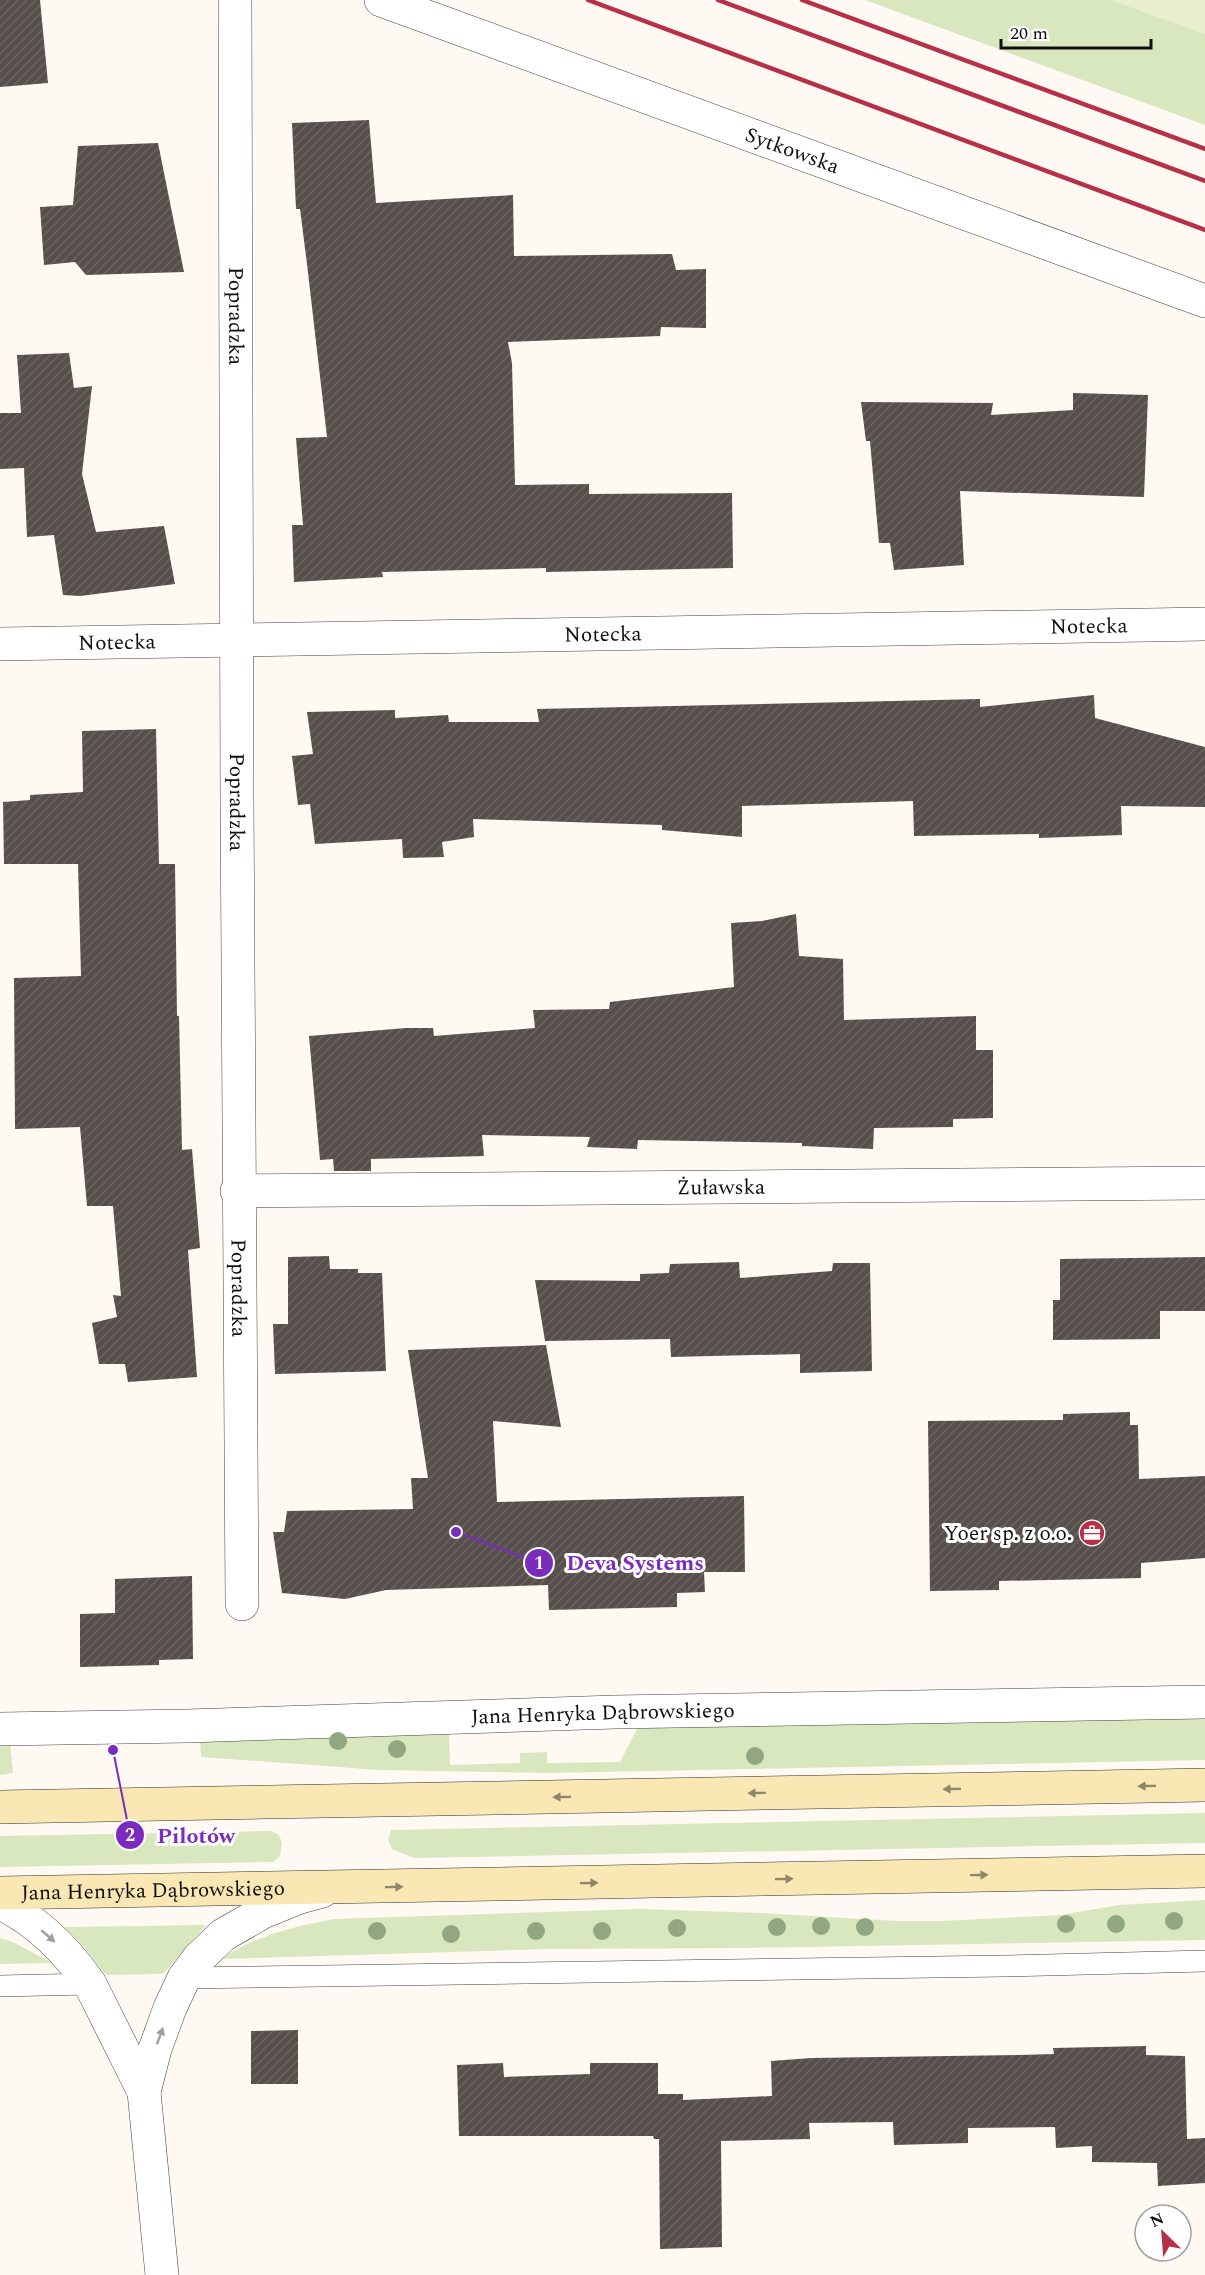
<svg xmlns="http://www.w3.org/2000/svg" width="1205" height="2275" viewBox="0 0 1205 2275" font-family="Spectral,serif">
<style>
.grass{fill:#d9e7be}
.pitch{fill:#e8efcf}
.building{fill:url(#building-hatch)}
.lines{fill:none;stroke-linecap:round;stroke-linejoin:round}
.service-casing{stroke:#424242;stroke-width:22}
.minor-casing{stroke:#424242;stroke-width:34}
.secondary-casing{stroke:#313131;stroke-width:34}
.service{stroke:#fff;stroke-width:21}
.minor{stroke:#fff;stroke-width:33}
.secondary{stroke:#f9e8b3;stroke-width:33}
.rail{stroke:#b73048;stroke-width:4.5}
.tree{fill:#92a781}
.oneway{fill:#908669}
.oneway2{fill:#9f9f9f}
.labels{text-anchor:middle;stroke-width:6;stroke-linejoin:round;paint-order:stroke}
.street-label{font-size:21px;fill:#0f0f0f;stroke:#fff}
.poi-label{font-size:21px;fill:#0f0f0f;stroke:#fff;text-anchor:end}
.leader{fill:none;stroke:#7b2cbf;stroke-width:2}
.callout-dot{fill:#7b2cbf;stroke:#fff;stroke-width:2}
.mark-label{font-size:18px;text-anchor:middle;font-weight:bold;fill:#fff}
.callout-label{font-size:22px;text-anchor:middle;font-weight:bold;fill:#7b2cbf;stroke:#fff;stroke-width:6;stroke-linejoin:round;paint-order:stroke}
</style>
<defs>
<pattern id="building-hatch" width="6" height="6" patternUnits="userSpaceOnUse" patternTransform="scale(1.5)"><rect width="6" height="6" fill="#574f4c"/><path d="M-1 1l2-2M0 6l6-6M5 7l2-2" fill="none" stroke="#6a6461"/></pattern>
</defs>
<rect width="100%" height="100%" fill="#fefaf3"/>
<path class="grass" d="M865,0H1205V125Z
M1205,1713V1760L550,1773L379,1770L201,1757L200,1739L449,1729L450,1765L520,1763V1753L547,1752V1763L620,1762L639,1725Z
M0,1741H10L13,1773L0,1775Z
M1205,1813V1843L414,1858L392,1849L388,1840L391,1830Z
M271,1831L279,1835L282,1843L280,1856L273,1862L0,1867V1836Z
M1205,1900V1940L741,1948L549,1949L222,1959C251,1937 299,1925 334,1919L640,1909L762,1913L897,1921H940L1061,1915L1119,1905Z
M206,1925L163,1974L106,1975L83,1946L64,1927Z
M0,1938L13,1942L52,1963L0,1964Z"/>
<path class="pitch" d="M1110,0H1205V34Z"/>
<path class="building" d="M0,0H40L48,83L0,87Z
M369,120L376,203L513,195L514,256L672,254L676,270L706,269V328L661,327L660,336L508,342L512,363L515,485L589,484V494L732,493L733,568L546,572V568L382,572L383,577L294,582L292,525H303L296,438L327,437L307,264L300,209H296L292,123Z
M158,143L184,272L86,275L75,262L44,265L40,207L73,205L78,146Z
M69,353L74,388L92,386L82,474L96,532L164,526L175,584L80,596L63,595L54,535L27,537L24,468L0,469V413H21L17,355Z
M1073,393L1148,395L1144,497L960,491L964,565L894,570L890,543H879L870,441H866L861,402L993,403L991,415L1073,410Z
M1094,695L1095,718L1205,747V807L1121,806L1122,835L1039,838V834L914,836L913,801L742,806V837L662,830V825L473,819L474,837L442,842L444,857L403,858L402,839L315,844L310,804L298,805L292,756L313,754L307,712L395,710V718L448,715L449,722H539L537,709L980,699V707Z
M156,729L159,864H175L177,1016H179L182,1150L192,1149L200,1248L188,1250L197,1377L128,1382L125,1364H99L92,1323L117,1317L113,1295L121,1296L113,1206H87L80,1127L15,1129L14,978L81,976L78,864H4L3,802L30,800V795L83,792L82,731Z
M796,914L799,956L843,959L844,1020L976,1016V1050H993V1118L953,1119V1127L874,1128L873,1149L802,1146V1143L638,1140L637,1149L587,1147L590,1137L482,1135L484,1156L371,1159V1171H334L333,1159L320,1160L309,1036L406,1028H433L434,1036L535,1028L533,1010L609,1009L610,1002L734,987L731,923L762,921Z
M329,1256L330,1269H358V1273H382L386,1371L275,1374L273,1324H288V1257Z
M1205,1257V1311H1160V1339L1053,1340V1300H1060V1259Z
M739,1262L740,1278L832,1271L833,1263H870L872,1371L800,1373V1354L671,1357L670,1339L545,1341L535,1280L640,1281V1274L669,1273L670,1264Z
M546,1345L561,1427L493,1421L497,1502L744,1496L745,1572H704L705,1592L677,1593V1607L549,1610L548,1585L386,1590L345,1599L282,1593L273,1532H284L287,1511L413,1509L411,1478H428L408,1350Z
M1130,1412V1425H1138L1139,1479L1205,1476V1558L1141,1563V1578L999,1581V1590L930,1591L928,1421L1063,1420V1414Z
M192,1576L193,1659L159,1660V1665L80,1667V1614L115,1613V1579Z
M298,2030V2084H251V2031Z
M1146,2046V2055L1185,2056L1187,2139L1205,2138V2183L1158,2186L1157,2163L1092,2162V2146L1056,2148L1055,2127L968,2128V2143L894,2145L893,2122L809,2123L810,2139L721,2141L722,2247L660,2249L659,2139H654L653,2136H459L457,2065L503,2063L504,2077L590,2074V2063H658V2094H683V2100L772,2096L771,2061L811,2058L1019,2055L1054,2054L1053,2048Z"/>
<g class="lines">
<g class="service-casing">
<path id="service" d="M184,1978L1005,1966L1205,1961
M0,1986L90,1984"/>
</g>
<g class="minor-casing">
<g id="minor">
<path id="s1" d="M235,0C238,535 235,1069 242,1604"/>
<path id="s2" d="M381,0L1205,301"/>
<path id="s3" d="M0,644L1205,624"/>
<path id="s4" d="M237,1191L1205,1183"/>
<path id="s5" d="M0,1729L187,1726L615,1712L1205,1702"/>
<path d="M0,1903C36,1920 67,1951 90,1984L144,2092"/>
<path d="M162,2275L144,2092L155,2049L170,2008L184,1978L198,1959L223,1935L263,1912L300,1897L322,1891"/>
</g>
</g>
<g class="secondary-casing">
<g id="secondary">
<path d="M0,1807L1205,1785"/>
<path id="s6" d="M0,1893L1205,1871"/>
</g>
</g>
<use href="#service" class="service"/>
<use href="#minor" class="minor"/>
<use href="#secondary" class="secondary"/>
<path class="rail" d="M588,0L1205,230
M718,0L1205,181
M802,0L1205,149"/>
</g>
<g class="tree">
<circle cx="338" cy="1741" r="9"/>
<circle cx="397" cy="1749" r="9"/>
<circle cx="755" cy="1756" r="9"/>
<circle cx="1174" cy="1921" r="9"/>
<circle cx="1066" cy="1924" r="9"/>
<circle cx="1116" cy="1924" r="9"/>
<circle cx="821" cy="1926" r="9"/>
<circle cx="777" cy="1927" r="9"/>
<circle cx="865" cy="1927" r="9"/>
<circle cx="677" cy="1928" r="9"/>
<circle cx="377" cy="1931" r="9"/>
<circle cx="536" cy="1931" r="9"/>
<circle cx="602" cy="1931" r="9"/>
<circle cx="451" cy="1934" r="9"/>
</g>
<defs><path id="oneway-solid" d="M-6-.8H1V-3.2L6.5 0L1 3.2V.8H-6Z" transform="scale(1.5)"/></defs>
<g class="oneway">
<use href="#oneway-solid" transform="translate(1147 1786) rotate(179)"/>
<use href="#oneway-solid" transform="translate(952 1789) rotate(179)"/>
<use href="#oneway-solid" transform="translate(757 1793) rotate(179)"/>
<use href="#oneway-solid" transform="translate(562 1797) rotate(179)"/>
<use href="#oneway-solid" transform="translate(979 1875) rotate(-1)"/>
<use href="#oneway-solid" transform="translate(784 1879) rotate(-1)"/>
<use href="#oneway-solid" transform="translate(589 1883) rotate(-1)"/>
<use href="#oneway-solid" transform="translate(394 1887) rotate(-1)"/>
</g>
<g class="oneway2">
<use href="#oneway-solid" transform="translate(48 1936) rotate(41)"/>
<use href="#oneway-solid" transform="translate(160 2036) rotate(-70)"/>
</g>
<defs>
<g id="office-disc" transform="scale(1.35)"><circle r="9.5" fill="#b73048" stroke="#fff"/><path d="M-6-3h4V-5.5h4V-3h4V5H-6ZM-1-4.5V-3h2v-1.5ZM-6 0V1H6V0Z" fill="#fff"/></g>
</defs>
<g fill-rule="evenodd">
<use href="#office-disc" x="1092" y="1533"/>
</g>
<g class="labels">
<g class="street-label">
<text dy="7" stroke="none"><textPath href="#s2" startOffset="438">Sytkowska</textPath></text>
<text dy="7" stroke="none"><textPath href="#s1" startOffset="316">Popradzka</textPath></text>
<text dy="7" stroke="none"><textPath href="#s3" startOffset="1089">Notecka</textPath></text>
<text dy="7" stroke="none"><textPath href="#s3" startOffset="603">Notecka</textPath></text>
<text dy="7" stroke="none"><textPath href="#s3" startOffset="117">Notecka</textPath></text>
<text dy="7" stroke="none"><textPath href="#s1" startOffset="802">Popradzka</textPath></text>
<text dy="7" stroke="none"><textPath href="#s4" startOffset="484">Żuławska</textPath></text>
<text dy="7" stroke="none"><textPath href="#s1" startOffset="1288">Popradzka</textPath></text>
<text dy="7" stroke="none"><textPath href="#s5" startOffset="603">Jana Henryka Dąbrowskiego</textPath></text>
<text dy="7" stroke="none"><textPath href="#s6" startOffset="153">Jana Henryka Dąbrowskiego</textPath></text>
</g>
<g class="poi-label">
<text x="1072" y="1540">Yoer sp. z o.o.</text>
</g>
</g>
<path class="leader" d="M456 1532L539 1563M113 1750L130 1835"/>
<g class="callout-dot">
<circle cx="456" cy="1532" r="6"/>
<circle cx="113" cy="1750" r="6"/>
<circle cx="539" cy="1563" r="15"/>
<circle cx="130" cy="1835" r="15"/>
</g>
<g class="mark-label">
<text x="539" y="1569">1</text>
<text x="130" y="1841">2</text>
</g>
<g class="callout-label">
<text x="635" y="1570">Deva Systems</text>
<text x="196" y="1843">Pilotów</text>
</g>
<g transform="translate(1163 2233) rotate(335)"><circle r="28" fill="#ffffff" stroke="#9f9f9f" stroke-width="1.5"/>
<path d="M0-4.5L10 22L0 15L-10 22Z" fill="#b73048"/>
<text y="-9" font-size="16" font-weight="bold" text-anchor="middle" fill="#0f0f0f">N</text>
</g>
<path d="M1001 39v9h150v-9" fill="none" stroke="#0f0f0f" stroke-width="3"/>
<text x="1010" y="39" font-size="18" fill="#0f0f0f" stroke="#ffffff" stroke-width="4.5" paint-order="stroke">20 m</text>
</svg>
